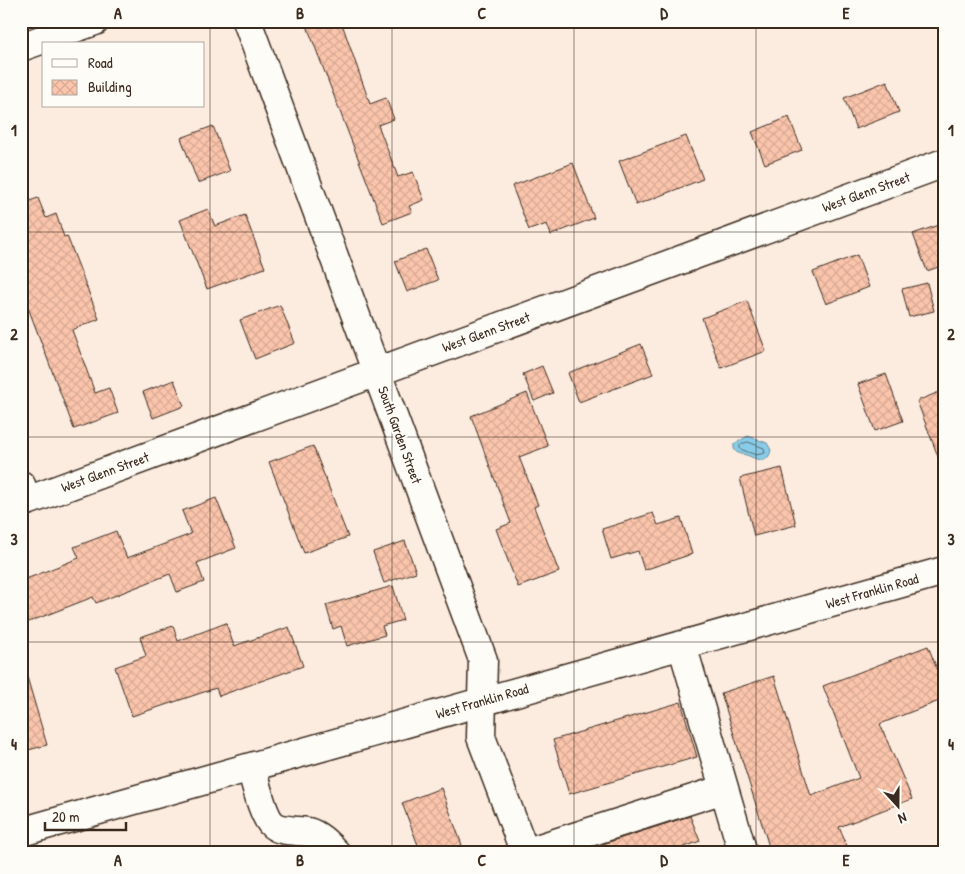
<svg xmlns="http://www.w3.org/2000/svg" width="965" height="874" viewBox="0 0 965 874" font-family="'Patrick Hand',sans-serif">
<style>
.water{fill:#88cce9;stroke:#698b98}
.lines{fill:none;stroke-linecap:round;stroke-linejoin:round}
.shore{stroke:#5a6b6f;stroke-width:1}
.building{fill:url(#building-cross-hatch);stroke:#3b2a1e}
.minor-casing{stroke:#3b2a1e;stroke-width:31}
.minor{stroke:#fdfcf7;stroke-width:28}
.grid{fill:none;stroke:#3b2a1e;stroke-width:1;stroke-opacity:0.55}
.labels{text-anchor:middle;stroke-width:4.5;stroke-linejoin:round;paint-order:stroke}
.street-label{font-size:14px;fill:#3b2a1e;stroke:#fdfcf7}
.neatline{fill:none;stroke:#3b2a1e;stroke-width:2}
.grid-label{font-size:16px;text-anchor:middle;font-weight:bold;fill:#3b2a1e}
</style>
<defs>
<pattern id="building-cross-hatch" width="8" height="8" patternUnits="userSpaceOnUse" patternTransform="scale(1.25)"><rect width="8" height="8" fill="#fbc5ac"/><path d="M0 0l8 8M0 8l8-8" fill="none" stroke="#d8a994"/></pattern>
</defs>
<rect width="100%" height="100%" fill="#fcece0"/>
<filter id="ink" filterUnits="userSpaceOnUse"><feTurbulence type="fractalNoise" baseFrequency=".02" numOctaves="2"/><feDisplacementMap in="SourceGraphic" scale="10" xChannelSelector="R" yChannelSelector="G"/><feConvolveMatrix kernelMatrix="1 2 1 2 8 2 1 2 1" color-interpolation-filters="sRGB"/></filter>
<g filter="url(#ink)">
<path class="water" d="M748,436L767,443L771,450C767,468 754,457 746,455C738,453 733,453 734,444Z"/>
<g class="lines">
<path class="shore" d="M748,442L764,448L765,453L756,455L740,449V445Z"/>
</g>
<path class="building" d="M320,21H341L370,104L386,98L394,119L378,125L398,177L413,172L424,200L409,206L412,212L383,223L307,26Z
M887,81L899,112L856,129L844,98Z
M789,117L802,150L765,164L752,132Z
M213,126L230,171L198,183L181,138Z
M686,136L703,179L636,205L619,161Z
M573,163L594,218L551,235L547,224L529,230L512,186Z
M38,198L46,218L56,214L64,237L67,236L99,319L72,330L95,393L109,388L118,413L74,429L21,289V204Z
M208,209L215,226L245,215L265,268L207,289L180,220Z
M944,223V265L927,271L913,234Z
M426,249L438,280L407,292L395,261Z
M857,255L869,287L826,304L813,272Z
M927,283L934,311L909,317L902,289Z
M747,301L766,351L721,368L702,318Z
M280,305L295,343L255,359L240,320Z
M641,344L653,374L579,402L568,373Z
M542,366L553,393L534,401L523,374Z
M886,374L903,421L875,431L858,384Z
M174,380L184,406L153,418L143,392Z
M944,390V466L942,467L917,401Z
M527,393L548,446L519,457L538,505L534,507L559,572L518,587L496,529L511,523L471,416Z
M313,446L348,537L304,553L269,462Z
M782,468L796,525L754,536L740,478Z
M216,498L236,548L197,563L204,582L177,592L170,574L96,603L93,597L21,625V581L79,558L74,547L116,531L127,558L191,534L182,511Z
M653,513L658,525L681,518L692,554L644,570L638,551L611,559L602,529Z
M405,541L416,572L384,583L373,552Z
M393,586L403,620L382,626L385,635L347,646L341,626L333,629L326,605Z
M226,623L234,646L289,627L303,666L219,696L216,688L132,716L115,667L146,656L140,637L173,626L178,641Z
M928,646L944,687V699L880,724L912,799L839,827L850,853H771L721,693L774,676L811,796L859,778L823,686Z
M21,677H27L47,745L21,752Z
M681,702L697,757L569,794L553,740Z
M441,788L462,845L441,853H421L402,803Z
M690,816L700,841L669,853H585V850L593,847Z"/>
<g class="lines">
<g class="minor-casing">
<path id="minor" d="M247,21L483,660L481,737L525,853
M21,47L95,21
M21,485L27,501L944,163
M682,645L743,853
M251,767C255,781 263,817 273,825C282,832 297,830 308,832C319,835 328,845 336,853
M21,832L944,571
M524,853L724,789"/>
</g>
<use href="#minor" class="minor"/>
</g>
</g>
<path class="grid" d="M210,21V853M392,21V853M574,21V853M756,21V853M21,232H944M21,437H944M21,642H944"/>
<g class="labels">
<g class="street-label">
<text transform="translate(866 192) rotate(-20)" y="5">West Glenn Street</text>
<text transform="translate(486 332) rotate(-20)" y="5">West Glenn Street</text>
<text transform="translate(400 435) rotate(70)" y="5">South Garden Street</text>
<text transform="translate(105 472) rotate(-20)" y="5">West Glenn Street</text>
<text transform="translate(872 591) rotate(-16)" y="5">West Franklin Road</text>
<text transform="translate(482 701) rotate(-16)" y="5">West Franklin Road</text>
</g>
</g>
<rect width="965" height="874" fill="none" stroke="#fdfcf7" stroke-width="55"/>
<rect x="42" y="42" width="162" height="65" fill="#fdfcf7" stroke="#afa8a0"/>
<rect x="52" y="59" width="25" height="8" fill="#fdfcf7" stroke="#afa8a0"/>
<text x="88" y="68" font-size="15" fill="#3b2a1e">Road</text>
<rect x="52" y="80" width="25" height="15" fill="url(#building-cross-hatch)" stroke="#afa8a0"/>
<text x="88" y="92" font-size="15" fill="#3b2a1e">Building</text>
<g transform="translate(898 806) rotate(159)" stroke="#fdfcf7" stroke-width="4" paint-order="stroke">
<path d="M0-4L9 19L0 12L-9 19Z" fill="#3b2a1e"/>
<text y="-8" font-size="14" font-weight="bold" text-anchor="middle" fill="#3b2a1e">N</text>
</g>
<path d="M45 822v8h81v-8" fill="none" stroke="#3b2a1e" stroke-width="2.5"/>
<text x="52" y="822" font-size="15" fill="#3b2a1e" stroke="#fdfcf7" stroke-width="4" paint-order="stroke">20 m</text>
<rect x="28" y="28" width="910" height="818" class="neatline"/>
<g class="grid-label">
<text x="118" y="19">A</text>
<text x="300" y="19">B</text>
<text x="482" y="19">C</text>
<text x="664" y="19">D</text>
<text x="846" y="19">E</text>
<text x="14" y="136">1</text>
<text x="951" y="136">1</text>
<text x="14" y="340">2</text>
<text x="951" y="340">2</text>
<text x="14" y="545">3</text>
<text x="951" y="545">3</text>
<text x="14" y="750">4</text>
<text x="951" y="750">4</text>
<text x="118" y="866">A</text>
<text x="300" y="866">B</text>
<text x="482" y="866">C</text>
<text x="664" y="866">D</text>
<text x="846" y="866">E</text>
</g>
</svg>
